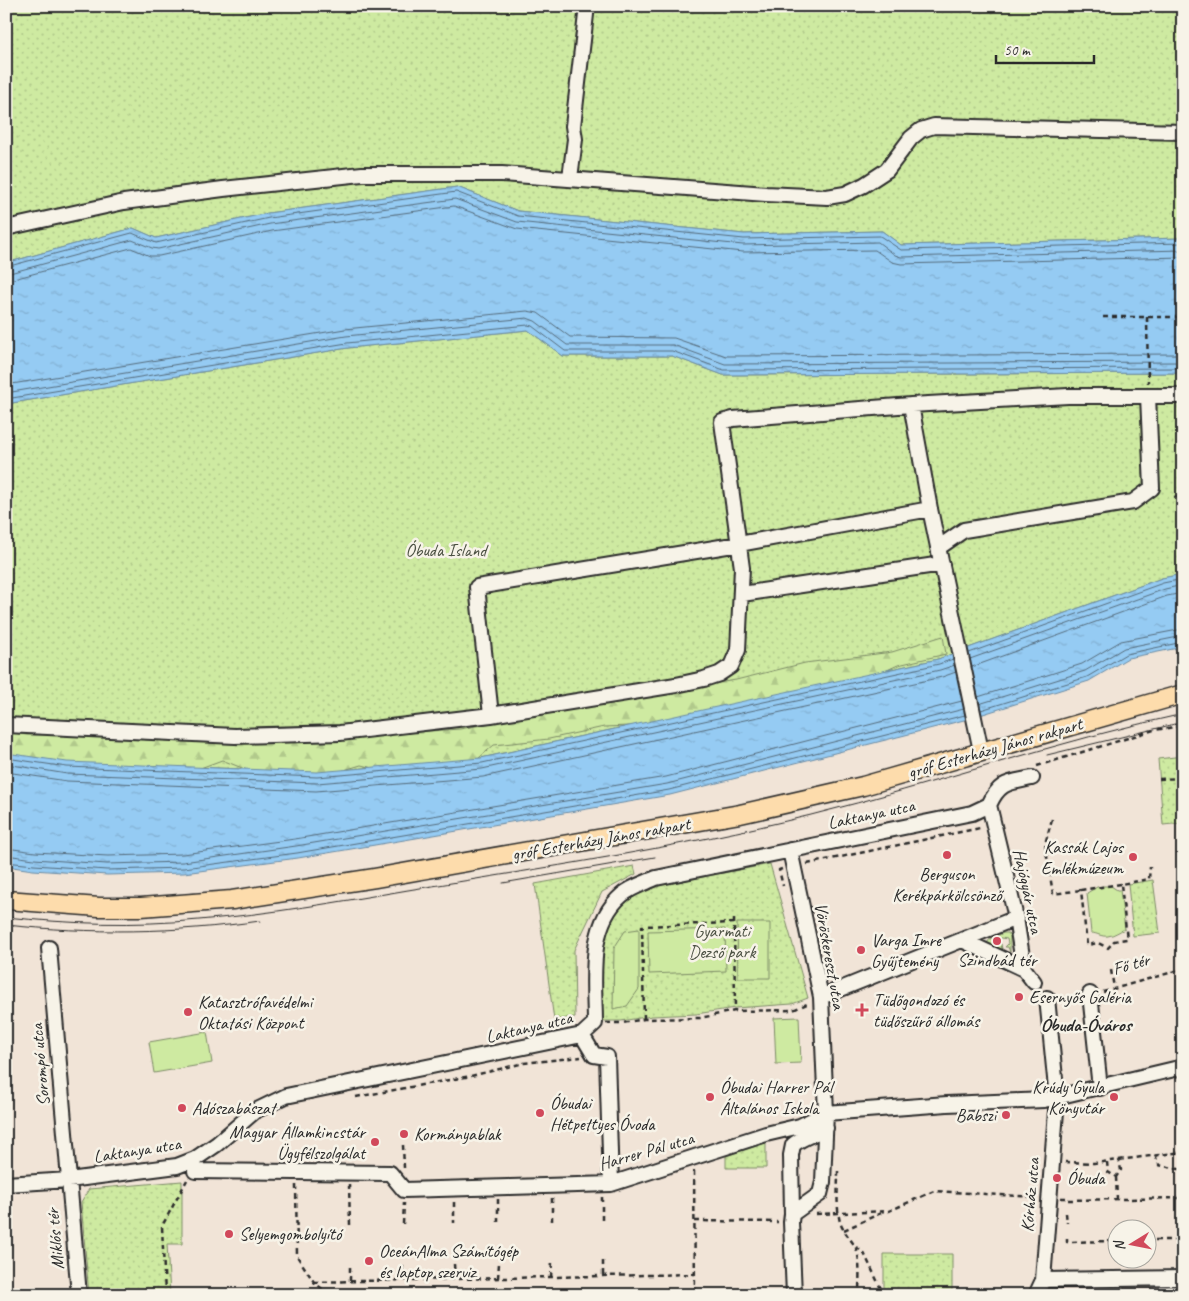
<svg xmlns="http://www.w3.org/2000/svg" width="1189" height="1301" viewBox="0 0 1189 1301" font-family="Caveat,sans-serif">
<style>
.grass{fill:url(#grass-dots);stroke:#7c8a66}
.forest{fill:url(#forest-firs);stroke:#7c8a66}
.garden{fill:#ceeaa1;stroke:#7c8a66}
.water{fill:url(#water-ripples);stroke:#6b8ba3}
.lines{fill:none;stroke-linecap:round;stroke-linejoin:round}
.shore{stroke:#556b7b;stroke-width:1}
.minor-casing{stroke:#2b2b2b;stroke-width:18}
.major-casing{stroke:#2b2b2b;stroke-width:21}
.path{stroke:#2b2b2b;stroke-width:2.5;stroke-dasharray:5 4;stroke-linecap:butt}
.minor{stroke:#f7f3e8;stroke-width:14}
.major{stroke:#fddcac;stroke-width:18}
.tram{stroke:#2b2b2b;stroke-width:1}
.poi-dot{fill:#d1495b;stroke:#f7f3e8;stroke-width:2}
.labels{text-anchor:middle;stroke-width:5;stroke-linejoin:round;paint-order:stroke}
.park-label{font-size:18px;fill:#4c5143;stroke:#f7f3e8}
.street-label{font-size:18px;fill:#2b2b2b;stroke:#f7f3e8}
.poi-label{font-size:18px;fill:#2b2b2b;stroke:#f7f3e8;text-anchor:start}
.neighbourhood-label{font-size:19px;font-weight:bold;fill:#2b2b2b;stroke:#f7f3e8}
</style>
<defs>
<pattern id="grass-dots" width="8" height="8" patternUnits="userSpaceOnUse" patternTransform="scale(1.25)"><rect width="8" height="8" fill="#ceeaa1"/><path d="M2 2h.1M6 6h.1" fill="none" stroke="#b1c98b" stroke-width="1.8" stroke-linecap="round"/></pattern>
<pattern id="forest-firs" width="22" height="20" patternUnits="userSpaceOnUse" patternTransform="scale(1.25)"><rect width="22" height="20" fill="#ceeaa1"/><path d="M5 1l3.5 6h-7zM16 11l3.5 6h-7z" fill="#b1c98b"/></pattern>
<pattern id="water-ripples" width="26" height="14" patternUnits="userSpaceOnUse" patternTransform="scale(1.25)"><rect width="26" height="14" fill="#95cbf3"/><path d="M2 4q2-2 4 0t4 0M15 11q2-2 4 0t4 0" fill="none" stroke="#81aed0"/></pattern>
</defs>
<rect width="100%" height="100%" fill="#f1e4d7"/>
<filter id="ink" filterUnits="userSpaceOnUse"><feTurbulence type="fractalNoise" baseFrequency=".02" numOctaves="2"/><feDisplacementMap in="SourceGraphic" scale="10" xChannelSelector="R" yChannelSelector="G"/><feConvolveMatrix kernelMatrix="1 2 1 2 8 2 1 2 1" color-interpolation-filters="sRGB"/></filter>
<g filter="url(#ink)">
<path class="grass" d="M6,6H1180L1183,7V238L901,245L882,231L744,234L518,211L457,187L268,213L156,238L133,228L6,263Z
M528,330L563,356H672L723,375L1183,373V574L1162,578L938,659L481,758L317,772L67,762L6,753V404L348,348Z
M1183,756V823L1163,825L1158,759Z
M770,864L808,998L792,1004L735,1008L696,1014L652,1016L621,1021H599L600,952L607,926L617,909L627,898L656,886Z
M634,866L636,874L602,892L574,950L575,1017L554,1020L535,884Z
M1153,880L1160,933L1133,936L1128,884Z
M766,1143V1168H726V1156Z
M182,1181V1244H167L170,1295H89L81,1202L89,1189Z
M884,1254H952V1291H884Z"/>
<path class="forest" d="M943,636L946,654L898,665L872,677L678,724L604,727L549,739L494,745L458,776L397,774L361,765L317,778L285,785L222,760L184,774L6,767V732L27,735L75,734L277,741L460,729L602,702L736,680L805,663L892,652Z"/>
<path class="garden" d="M1103,886H1111L1117,890H1120L1125,929C1119,931 1115,935 1108,936C1101,937 1097,933 1091,933L1087,893L1097,887Z
M737,923H770V978H738Z
M639,929V989L627,1006L613,1009L614,948L625,931Z
M725,929L726,971L649,974L648,931Z
M1003,933H1008L1010,936V952L1008,947H1005L1008,944L1007,939L1001,938L997,942L1001,944L1002,949L1007,954L988,945L987,943L990,939Z
M799,1017L801,1063L776,1064L774,1018Z
M207,1032L212,1063L154,1073L149,1042Z"/>
<path class="water" d="M457,187L518,211L744,234L882,231L901,245L1183,238V373L723,375L672,356H563L528,330L348,348L6,404V263L133,228L156,238L268,213Z
M1183,574V647L1128,658L1089,681L964,720L670,795L298,858L184,873L107,875L33,870L6,866V753L67,762L317,772L481,758L938,659L1162,578Z"/>
<g class="lines">
<path class="shore" d="M6,267L132,233L156,243L269,218L456,192L518,216L744,239L880,236L901,250L1183,243
M6,274L132,240L152,248L158,249L270,224L455,199L517,222L743,245L878,242L895,255L901,257L1183,250
M6,281L131,248L150,256H159L272,231L454,206L517,229L743,252L875,250L892,262L901,264L1183,257
M6,385L345,329L527,311L538,313L570,337L674,338L726,356L1183,354
M6,393L346,336L527,318L535,321L567,345H673L725,364L1183,362
M6,399L347,343L528,325L532,326L565,351H672L724,370L1183,368
M969,653L1163,583L1183,579
M970,659L1165,589L1183,585
M972,667L1167,596L1183,593
M978,697L1082,664L1121,641L1183,629
M979,704L1085,671L1124,648L1183,636
M981,710L1087,677L1126,654L1183,642
M6,758L67,767L317,777L482,763L939,664L953,659
M6,764L67,774L317,783L482,769L940,670L955,665
M6,772L67,781L316,791L483,777L942,677L956,672
M6,848L35,852L108,856L183,854L295,839L666,777L962,701
M6,855L34,859L107,864L183,862L296,846L667,784L964,709
M6,862L34,865L107,870L184,868L297,853L669,790L965,715"/>
<g class="minor-casing">
<path id="minor" d="M570,178L575,139L573,126L587,6
M6,228L124,202L223,189L362,174H502L766,194L827,197L845,194L864,185L887,170L911,138L921,130L934,126L1183,132
M938,548L964,530L1133,502L1152,488L1148,396
M742,594L942,564
M491,715L477,587L739,544L930,509
M6,725L235,736L340,733L491,715L676,685L704,679L719,674L731,666L738,650L742,568L722,422L733,419L911,405
M981,751L930,509L911,405L1068,396H1183
M989,805L1016,918L1024,969L1034,982
M989,805C1000,781 1009,783 1032,778
M790,850L821,997L826,1113L823,1182L820,1194L792,1214L791,1222L794,1295
M962,940L1024,969
M49,948L79,1295
M1090,994L1100,1088
M821,997L1016,918
M582,1035L594,1055L607,1057L611,1184
M195,1171L390,1173L404,1190L611,1184L766,1134L800,1126L826,1113L947,1104L1044,1100L1183,1067
M6,1184L69,1180L177,1166L195,1159L217,1144L255,1111L286,1096L582,1035L595,1023C595,982 586,926 622,895C631,887 645,883 656,878L972,813L989,805
M792,1214L791,1155L793,1145C802,1137 815,1134 826,1128
M1043,1280L1183,1278
M1036,1295L1043,1280L1057,1098L1047,998"/>
</g>
<g class="major-casing">
<path id="major" d="M6,900L99,907H141L232,900L375,878L740,814L863,786L1183,694"/>
</g>
<path class="path" d="M1103,317H1183
M1147,317L1148,383
M1174,497L1183,496
M1037,766L1154,730L1183,726
M1159,779L1183,778
M1052,819L1045,844L1053,894L1081,890
M807,864L980,828L981,825
M782,869L779,870L783,886
M1121,884L1081,890L1087,945L1098,943L1108,948L1114,941L1127,939L1121,884L1149,879L1150,867
M734,919L735,1011
M1111,970L1114,988
M1103,992L1183,969
M1061,998L1077,996
M644,1019L642,926L734,923
M606,1023H623L644,1019L700,1018L735,1011L793,1010L809,1003
M356,1097L471,1076L524,1063L581,1057
M403,1145L404,1168
M1155,1155L1159,1165L1183,1170
M1065,1162L1094,1163L1183,1152
M1107,1162L1108,1172L1116,1177L1121,1170L1119,1160
M694,1171L695,1295
M838,1171C838,1187 836,1206 840,1222C843,1232 851,1239 856,1248C861,1261 859,1281 859,1295
M1116,1177L1117,1199
M349,1184L350,1225
M296,1185L297,1256L314,1282L327,1293
M602,1197V1221
M1061,1198H1066V1200L1183,1198
M498,1199V1222
M454,1202V1223
M1066,1213L1067,1223
M816,1214L889,1211L934,1191L1036,1197
M552,1221V1198
M695,1221L778,1222
M403,1224L404,1203
M844,1230L881,1213
M1067,1238V1242L1116,1241
M1146,1240H1183
M856,1247L864,1253L884,1295
M8,1248V1267
M603,1261V1276
M454,1264L455,1279
M551,1277L552,1262
M498,1278L499,1263
M402,1280L403,1265
M350,1281V1266
M314,1282L695,1274
M165,1295L162,1226L187,1180"/>
<use href="#minor" class="minor"/>
<use href="#major" class="major"/>
<path class="tram" d="M1047,755L1183,722
M503,883L655,857
M6,917C70,924 135,926 199,920C269,914 338,902 408,890C543,868 677,848 811,815C935,784 1057,741 1183,714
M6,925C91,934 176,933 260,921"/>
</g>
</g>
<g class="poi-dot">
<circle cx="947" cy="855" r="5"/>
<circle cx="1133" cy="857" r="5"/>
<circle cx="997" cy="941" r="5"/>
<circle cx="861" cy="950" r="5"/>
<circle cx="1019" cy="997" r="5"/>
<path d="M859.5 1002.5h5v5h5v5h-5v5h-5v-5h-5v-5h5z"/>
<circle cx="188" cy="1012" r="5"/>
<circle cx="710" cy="1097" r="5"/>
<circle cx="1114" cy="1097" r="5"/>
<circle cx="182" cy="1108" r="5"/>
<circle cx="540" cy="1113" r="5"/>
<circle cx="1006" cy="1115" r="5"/>
<circle cx="404" cy="1134" r="5"/>
<circle cx="375" cy="1142" r="5"/>
<circle cx="1057" cy="1178" r="5"/>
<circle cx="229" cy="1234" r="5"/>
<circle cx="369" cy="1261" r="5"/>
</g>
<g class="labels">
<g class="park-label">
<text x="446" y="556">Óbuda Island</text>
<text x="722" y="937">Gyarmati<tspan x="722" dy="21">Dezső park</tspan></text>
</g>
<g class="street-label">
<text transform="translate(995 748) rotate(-16)" y="6">gróf Esterházy János rakpart</text>
<text transform="translate(871 814) rotate(-12)" y="6">Laktanya utca</text>
<text transform="translate(601 839) rotate(-10)" y="6">gróf Esterházy János rakpart</text>
<text transform="translate(1028 891) rotate(78)" y="6">Hajógyár utca</text>
<text transform="translate(830 956) rotate(80)" y="6">Vöröskereszt utca</text>
<text transform="translate(1131 964) rotate(-16)" y="6">Fő tér</text>
<text transform="translate(529 1027) rotate(-13)" y="6">Laktanya utca</text>
<text transform="translate(40 1065) rotate(-95)" y="6">Sorompó utca</text>
<text transform="translate(137 1150) rotate(-9)" y="6">Laktanya utca</text>
<text transform="translate(646 1151) rotate(-16)" y="6">Harrer Pál utca</text>
<text transform="translate(1030 1195) rotate(-85)" y="6">Kórház utca</text>
<text transform="translate(55 1239) rotate(-95)" y="6">Miklós tér</text>
</g>
<g class="poi-label">
<text x="1123" y="853" text-anchor="end">Kassák Lajos<tspan x="1123" dy="21">Emlékmúzeum</tspan></text>
<text x="947" y="880" text-anchor="middle">Berguson<tspan x="947" dy="21">Kerékpárkölcsönző</tspan></text>
<text x="871" y="946">Varga Imre<tspan x="871" dy="21">Gyűjtemény</tspan></text>
<text x="997" y="966" text-anchor="middle">Szindbád tér</text>
<text x="1029" y="1003">Esernyős Galéria</text>
<text x="873" y="1006">Tüdőgondozó és<tspan x="873" dy="21">tüdőszűrő állomás</tspan></text>
<text x="198" y="1008">Katasztrófavédelmi<tspan x="198" dy="21">Oktatási Központ</tspan></text>
<text x="720" y="1093">Óbudai Harrer Pál<tspan x="720" dy="21">Általános Iskola</tspan></text>
<text x="1104" y="1093" text-anchor="end">Krúdy Gyula<tspan x="1104" dy="21">Könyvtár</tspan></text>
<text x="550" y="1109">Óbudai<tspan x="550" dy="21">Hétpettyes Óvoda</tspan></text>
<text x="192" y="1114">Adószabászat</text>
<text x="996" y="1121" text-anchor="end">Babszi</text>
<text x="365" y="1138" text-anchor="end">Magyar Államkincstár<tspan x="365" dy="21">Ügyfélszolgálat</tspan></text>
<text x="414" y="1140">Kormányablak</text>
<text x="1067" y="1184">Óbuda</text>
<text x="239" y="1240">Selyemgombolyító</text>
<text x="379" y="1257">OceánAlma Számítógép<tspan x="379" dy="21">és laptop szerviz</tspan></text>
</g>
<g class="neighbourhood-label">
<text x="1086" y="1031">Óbuda-Óváros</text>
</g>
</g>
<rect width="1189" height="1301" fill="none" stroke="#f7f3e8" stroke-width="25"/>
<rect x="12" y="12" width="1164" height="1276" fill="none" stroke="#2b2b2b" stroke-width="2" filter="url(#ink)"/>
<g transform="translate(1132 1244) rotate(260)"><circle r="24" fill="#f7f3e8" stroke="#a5a39c"/>
<path d="M0-4L9 19L0 12L-9 19Z" fill="#d1495b"/>
<text y="-8" font-size="14" font-weight="bold" text-anchor="middle" fill="#2b2b2b">N</text>
</g>
<path d="M996 55v8h98v-8" fill="none" stroke="#2b2b2b" stroke-width="2.5"/>
<text x="1004" y="55" font-size="15" fill="#2b2b2b" stroke="#f7f3e8" stroke-width="4" paint-order="stroke">50 m</text>
</svg>
